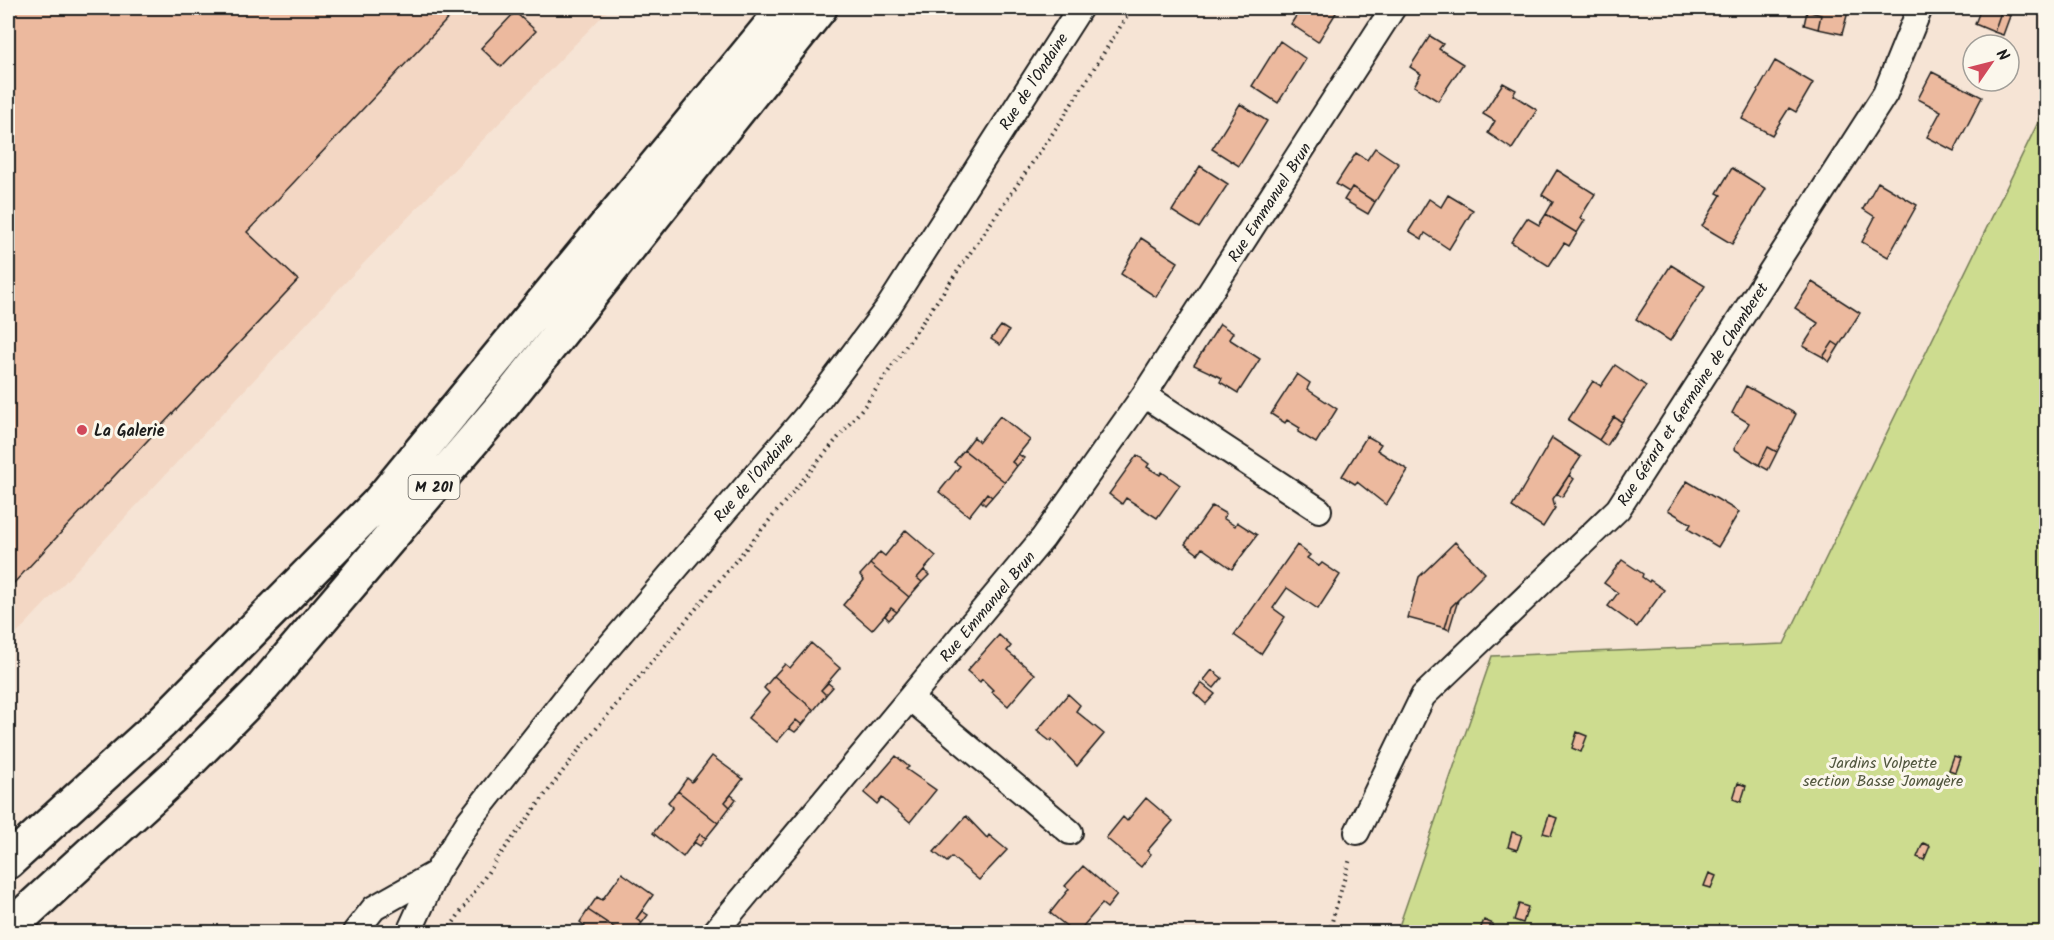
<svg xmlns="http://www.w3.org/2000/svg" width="2054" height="940" viewBox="0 0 2054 940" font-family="Kalam,sans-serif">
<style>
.built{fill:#f3d7c4}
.green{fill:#cddc8f;stroke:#747c56;stroke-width:1.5}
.building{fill:#ecb99e;stroke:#1c1c1c;stroke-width:1.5}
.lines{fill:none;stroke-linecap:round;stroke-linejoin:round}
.minor-casing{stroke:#1c1c1c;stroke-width:28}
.trunk-casing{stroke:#1c1c1c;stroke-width:38}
.path{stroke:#1c1c1c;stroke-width:4;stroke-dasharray:1.5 4.5;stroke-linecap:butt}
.minor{stroke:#fbf7ec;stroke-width:24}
.trunk{stroke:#fbf7ec;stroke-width:33}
.poi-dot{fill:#d1495b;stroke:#fbf7ec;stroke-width:2}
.labels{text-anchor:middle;stroke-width:6;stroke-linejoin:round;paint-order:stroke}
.shield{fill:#fbf7ec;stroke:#5f5e5a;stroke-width:1.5}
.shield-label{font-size:15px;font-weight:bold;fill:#1c1c1c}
.street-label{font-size:16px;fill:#1c1c1c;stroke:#fbf7ec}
.poi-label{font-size:16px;font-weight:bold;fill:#1c1c1c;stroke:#fbf7ec;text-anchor:start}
.park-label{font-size:16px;fill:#51563e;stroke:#fbf7ec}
</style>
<rect width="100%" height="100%" fill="#f6e4d5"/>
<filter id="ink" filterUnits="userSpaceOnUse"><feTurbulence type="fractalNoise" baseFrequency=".0167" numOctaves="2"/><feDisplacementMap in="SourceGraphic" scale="12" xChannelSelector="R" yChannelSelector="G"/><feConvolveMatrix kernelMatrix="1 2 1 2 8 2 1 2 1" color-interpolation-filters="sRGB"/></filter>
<g filter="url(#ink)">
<path class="built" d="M8,8H610L338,290L8,643Z"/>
<path class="green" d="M2046,106V932H1397L1492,656L1784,644Z"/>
<path class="building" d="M8,8H458L247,232L298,280L12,585L8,581Z
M1301,8H1339L1318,42L1291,24Z
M1808,8H1849L1842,34L1818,29L1821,15L1807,11Z
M1981,8H2014L2010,16L2001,12L1994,32L1975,24Z
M1807,11L1821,15L1818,29L1804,25Z
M515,12L536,31L501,67L481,48Z
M2001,12L2010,16L2003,35L1994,32Z
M1430,36L1443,44L1439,49L1463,64L1438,101L1414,86L1421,74L1410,67Z
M1280,41L1306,59L1278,103L1252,86Z
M1775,61L1813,83L1796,112L1789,108L1772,135L1742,119Z
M1932,72L1982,97L1954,151L1927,137L1941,111L1918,99Z
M1503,83L1516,90L1513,95L1537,110L1512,149L1488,133L1495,121L1483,114Z
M1240,104L1267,121L1239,166L1212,149Z
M1375,148L1399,164L1375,202L1352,187L1349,192L1336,184L1356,153L1367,160Z
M1200,166L1228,184L1199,228L1172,211Z
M1732,168L1766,189L1732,244L1702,226L1721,195L1717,193Z
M1557,170L1595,194L1580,218L1585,220L1577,233L1546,214L1553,202L1542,195Z
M1878,182L1917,205L1888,257L1862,242L1875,217L1863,209Z
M1352,187L1375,202L1368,214L1344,200Z
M1448,195L1473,210L1449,249L1425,233L1422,239L1409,231L1429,199L1441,207Z
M1546,214L1577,233L1569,246L1564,243L1549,266L1511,242L1527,218L1539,225Z
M1141,238L1178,262L1156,297L1121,274Z
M1671,265L1705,286L1670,341L1636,319Z
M1812,282L1860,313L1839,346L1833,342L1823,357L1803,346L1818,323L1795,308Z
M1220,324L1233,333L1229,339L1260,359L1238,393L1220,382L1222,378L1194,365Z
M1001,326L1009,331L1000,345L991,339Z
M1833,342L1839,346L1829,362L1823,357Z
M1615,365L1646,386L1622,422L1614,417L1599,440L1568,420L1593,381L1601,386Z
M1297,374L1310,383L1307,389L1337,409L1316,443L1298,432L1300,428L1287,420L1285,423L1271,414Z
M1746,386L1796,414L1777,452L1768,447L1759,465L1734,449L1749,423L1732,413Z
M1000,416L1030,440L1012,462L1017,466L1005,482L964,450L974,437L979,442Z
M1614,417L1622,422L1607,446L1599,440Z
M1367,436L1381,444L1377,450L1408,470L1386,505L1357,482L1355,484L1342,476Z
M1552,438L1581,457L1553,499L1555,508L1543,527L1512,507Z
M1768,447L1777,452L1768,470L1759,465Z
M964,450L1005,482L992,497L987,493L969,516L939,492L960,466L954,462Z
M1018,454L1024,458L1017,466L1012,462Z
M1137,455L1149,464L1147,467L1160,475L1162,472L1180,485L1157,518L1126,498L1122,504L1109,494Z
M1569,475L1574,479L1562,497L1557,494Z
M1687,481L1739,512L1718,547L1688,529L1691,524L1668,510Z
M987,493L992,497L985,505L981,501Z
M1212,506L1226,514L1223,518L1235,526L1237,522L1257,535L1232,569L1202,548L1198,554L1185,544Z
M906,530L936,556L917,578L922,582L909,597L870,564L880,552L885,556Z
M1455,542L1485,573L1451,607L1445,628L1408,618L1419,577Z
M1297,545L1310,555L1307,558L1319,566L1322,563L1340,575L1318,609L1287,588L1273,608L1285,617L1261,654L1234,635Z
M1622,560L1643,574L1642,577L1649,582L1650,580L1664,590L1637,627L1608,606L1618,593L1604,583Z
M870,564L909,597L897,612L891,608L872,630L843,605L864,580L860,575Z
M924,570L929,575L922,582L917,578Z
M1458,600L1449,630L1445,628L1451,607Z
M891,608L897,612L889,620L885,616Z
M999,635L1011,646L1007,651L1035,674L1008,706L992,692L993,690L982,679L980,682L967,671Z
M811,643L840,668L821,690L826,695L814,710L774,676L785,664L790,668Z
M1212,670L1222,678L1214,688L1204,680Z
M774,676L814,710L802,725L796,720L777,742L748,718L769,693L764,688Z
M828,683L833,687L826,695L821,690Z
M1201,683L1215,694L1206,704L1194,693Z
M1068,694L1080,705L1076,711L1104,734L1077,766L1052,739L1050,741L1037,731Z
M796,720L802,725L795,732L789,728Z
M1577,732L1587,736L1581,752L1572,748Z
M712,756L743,779L725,802L730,807L718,823L678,791L687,778L692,782Z
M896,756L909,767L906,769L936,790L910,822L882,798L877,804L864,793Z
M1954,756L1960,758L1955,772L1949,770Z
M1738,783L1746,786L1741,802L1733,799Z
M678,791L718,823L706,838L700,834L683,857L653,833L673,807L668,802Z
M731,795L736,799L730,807L725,802Z
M1146,798L1173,821L1147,851L1151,854L1141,867L1106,838L1123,817L1127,821Z
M1549,815L1557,818L1551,835L1543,833Z
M966,816L987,838L989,835L1007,850L979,880L952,857L947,862L934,852Z
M1512,832L1522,835L1517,850L1508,847Z
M700,834L706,838L700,846L694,842Z
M1923,843L1930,846L1924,860L1917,857Z
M1083,866L1117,895L1107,908L1102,904L1078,932H1074L1050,913L1069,889L1065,886Z
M622,873L653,895L636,919L642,923L635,932H621L588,910L597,897L602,900Z
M1709,873L1716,876L1711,888L1704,886Z
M1519,904L1528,907L1523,923L1514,920Z
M588,910L621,932H580L585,926L580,922Z
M642,911L648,915L642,923L636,919Z
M1484,920L1493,924L1490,932H1479Z"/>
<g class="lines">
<g class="minor-casing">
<path id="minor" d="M1144,395L1319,510
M910,698L1070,832
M1357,832L1423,696L1618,509L1885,94L1920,8
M355,932L374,908L436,873
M409,932L436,873L469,821L577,684L808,414L887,309L1080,8
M715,932L1043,538L1144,395L1393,8"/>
</g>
<g class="trunk-casing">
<path id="trunk" d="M8,862L162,722L378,503L785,8
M8,929L176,775L263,687L499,410L820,8"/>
</g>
<path class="path" d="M447,932L497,859L581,747L866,404L1057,127L1132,8
M1329,932L1350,859"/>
<use href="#minor" class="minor"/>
<use href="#trunk" class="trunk"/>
</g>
</g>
<circle class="poi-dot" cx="82" cy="430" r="6"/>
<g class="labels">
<rect class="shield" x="408.5" y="475" width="51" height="24" rx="4.5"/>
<g class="shield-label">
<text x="434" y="492">M 201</text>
</g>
<g class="street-label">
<text transform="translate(1033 81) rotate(-57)" y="6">Rue de l'Ondaine</text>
<text transform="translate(1269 202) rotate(-57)" y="6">Rue Emmanuel Brun</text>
<text transform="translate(1692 394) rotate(-57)" y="6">Rue Gérard et Germaine de Chamberet</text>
<text transform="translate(753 477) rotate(-49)" y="6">Rue de l'Ondaine</text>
<text transform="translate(987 606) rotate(-50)" y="6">Rue Emmanuel Brun</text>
</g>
<g class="poi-label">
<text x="94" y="436">La Galerie</text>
</g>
<g class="park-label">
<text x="1883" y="768">Jardins Volpette<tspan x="1883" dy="18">section Basse Jomayère</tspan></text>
</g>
</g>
<rect width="2054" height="940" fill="none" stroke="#fbf7ec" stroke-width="30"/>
<rect x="15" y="15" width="2024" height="910" fill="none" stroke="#1c1c1c" stroke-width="2" filter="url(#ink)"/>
<g transform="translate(1991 63) rotate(55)"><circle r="28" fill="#fbf7ec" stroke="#a29f99" stroke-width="1.5"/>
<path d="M0-4.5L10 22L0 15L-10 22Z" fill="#d1495b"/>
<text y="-9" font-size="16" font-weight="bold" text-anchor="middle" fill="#1c1c1c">N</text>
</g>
</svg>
